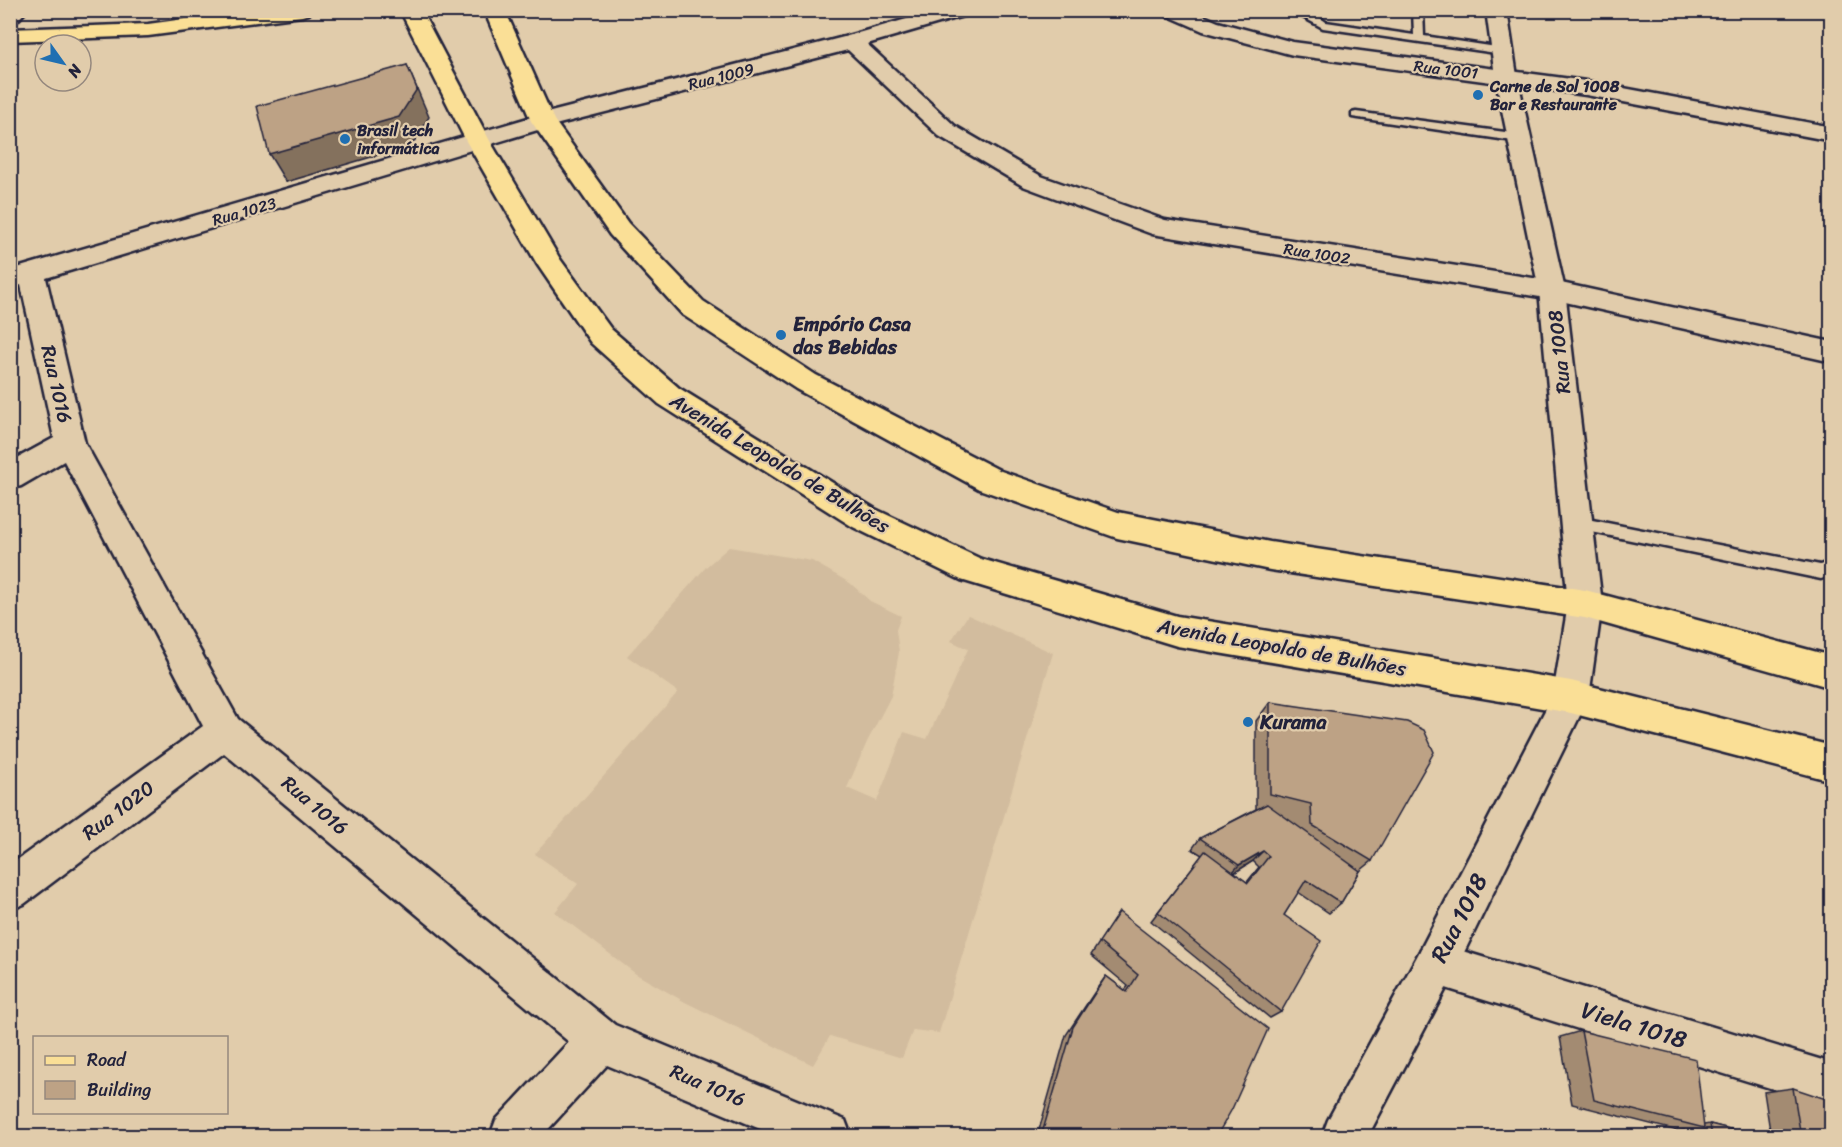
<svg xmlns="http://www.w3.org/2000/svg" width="1842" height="1147" viewBox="0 0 1842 1147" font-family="Sriracha,sans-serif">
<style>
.built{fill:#d2bc9e}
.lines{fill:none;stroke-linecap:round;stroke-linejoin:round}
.lane-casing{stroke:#22223b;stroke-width:5}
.street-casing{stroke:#22223b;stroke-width:5}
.secondary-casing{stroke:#22223b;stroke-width:5}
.primary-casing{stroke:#22223b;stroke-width:5}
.lane{fill:#e1ccab;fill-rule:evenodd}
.street{fill:#e1ccab;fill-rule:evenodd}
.secondary{fill:#e1ccab;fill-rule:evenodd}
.primary{fill:#fadf96;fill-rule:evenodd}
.wall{fill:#a38b72;stroke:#22223b;stroke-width:1.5;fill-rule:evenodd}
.shaded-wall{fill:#84715d;stroke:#22223b;stroke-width:1.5}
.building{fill:#bda285;stroke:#22223b;stroke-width:1.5}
.poi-dot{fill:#1f6fb2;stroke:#e1ccab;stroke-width:2}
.labels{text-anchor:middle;stroke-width:4.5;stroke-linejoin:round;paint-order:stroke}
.far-street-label{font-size:16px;fill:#22223b;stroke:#e1ccab}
.far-poi-label{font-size:16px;font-weight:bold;fill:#22223b;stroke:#e1ccab;text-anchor:start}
.poi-label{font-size:20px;font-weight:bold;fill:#22223b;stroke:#e1ccab;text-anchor:start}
.street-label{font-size:20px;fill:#22223b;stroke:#e1ccab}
.near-street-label{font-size:24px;fill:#22223b;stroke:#e1ccab}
</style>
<rect width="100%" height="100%" fill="#e1ccab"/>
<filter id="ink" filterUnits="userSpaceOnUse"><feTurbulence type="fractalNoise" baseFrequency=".0167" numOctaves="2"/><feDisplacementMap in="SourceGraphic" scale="12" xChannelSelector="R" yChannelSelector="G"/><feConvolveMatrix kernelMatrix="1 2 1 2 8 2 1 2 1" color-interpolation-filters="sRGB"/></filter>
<g filter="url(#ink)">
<path class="built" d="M729,547L812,561L850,583L870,601L901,616L896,630L899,652L891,696L867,742L847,788L877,801L904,732L927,739L968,649L951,641L968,615L1053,653L939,1033L913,1030L902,1058L830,1036L813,1065L685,1002L636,974L555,912L578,884L535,854L678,692L627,656L706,567Z"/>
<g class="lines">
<g class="lane-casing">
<path id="lane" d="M1299,10H1309L1326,22L1414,35L1413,10H1423L1424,36L1503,48L1508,51L1503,54L1323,28L1299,15Z
M1356,112L1520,134L1526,138L1520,142L1352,117V113Z
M1577,517L1820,565L1832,560V575L1821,579L1577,529L1571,528L1569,523L1571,518Z"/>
</g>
<g class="street-casing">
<path id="street" d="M10,10H27L17,21L10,23Z
M938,10H973L970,14L867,44L955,126L1041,176L1165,220L1552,281L1832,342V362L1552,299L1152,234L1023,186L939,136L848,50L551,126L46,278L85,443L238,719L615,1025L845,1120L851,1136H777L607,1065L542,1136H490L496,1120L569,1042L224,753L24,904L10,910V865L203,726L64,461L21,486L10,489V462L54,438L21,285L10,288V270L535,116L844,37Z
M1161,10H1190L1218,22L1293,42L1586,81L1832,127V141L1586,95L1293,55L1203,31L1164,14Z
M1436,943L1832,1063V1107L1436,985L1421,979L1415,964L1421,949Z"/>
</g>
<g class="secondary-casing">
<path id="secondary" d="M1486,10H1507L1517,76L1565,290L1602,604L1589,697L1451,979L1368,1136H1322L1328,1120L1421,949L1553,695L1568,604L1539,290L1495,76Z"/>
</g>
<g class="primary-casing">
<path id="primary" d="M250,10H312L309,14L302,16L148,36L10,41V29L148,24Z
M400,10H421L490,141L560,259L611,329L679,388L875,509L981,559L1177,616L1571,681L1832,746V781L1571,713L1177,646L961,580L853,527L659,404L591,343L537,264L466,141Z
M484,10H505L554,120L628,223L703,301L816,375L1001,471L1118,512L1270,542L1585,590L1832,656V688L1585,618L1270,570L1117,538L979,489L796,389L683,315L610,235L531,121Z"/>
</g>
<use href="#lane" class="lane"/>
<use href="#street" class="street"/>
<use href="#secondary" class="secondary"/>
<use href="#primary" class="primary"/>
</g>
<path class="wall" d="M1270,702L1372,861L1360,871L1341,903L1329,913L1298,892L1284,915L1281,1012L1270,1018L1151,921L1202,855L1192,849L1200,838L1256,809V721ZM1253,861L1259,867L1247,882L1234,873Z
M1119,912L1216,1137H1037L1066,1035L1098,987L1106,976L1125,990L1128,986L1091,955Z
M1581,1031L1704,1125L1710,1124L1761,1137H1685L1684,1130L1678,1131L1572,1104L1560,1037Z
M1793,1088L1832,1137H1771L1764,1092Z"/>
<path class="shaded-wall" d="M407,65L429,117L412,145L286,182L269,154Z
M1263,851L1253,861L1229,876L1239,865Z"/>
<path class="building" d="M407,65L417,89L399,117L269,154L257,106Z
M1270,702L1407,722L1424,730L1434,752L1372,861L1312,825L1311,804L1270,794Z
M1267,804L1360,871L1341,903L1306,880L1284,915L1321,941L1281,1012L1158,912L1205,851L1248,883L1269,856L1263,851L1239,865L1200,838Z
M1119,912L1268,1029L1232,1109L1216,1137H1041L1073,1027L1106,976L1127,992L1138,975L1099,942Z
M1581,1031L1696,1059L1704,1128L1594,1100Z
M1793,1088L1832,1101V1137H1801Z
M1710,1124L1761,1137H1712Z"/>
</g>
<g class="poi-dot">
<circle cx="1478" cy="95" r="6"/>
<circle cx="345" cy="139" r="6"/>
<circle cx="781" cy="335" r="6"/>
<circle cx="1248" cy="722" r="6"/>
</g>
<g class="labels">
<g class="far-street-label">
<text transform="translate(1446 69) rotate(7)" y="6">Rua 1001</text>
<text transform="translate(721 76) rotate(-14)" y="6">Rua 1009</text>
<text transform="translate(244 211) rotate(-16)" y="6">Rua 1023</text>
<text transform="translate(1317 253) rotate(9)" y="6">Rua 1002</text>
</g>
<g class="far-poi-label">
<text x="1490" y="92">Carne de Sol 1008<tspan x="1490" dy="18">Bar e Restaurante</tspan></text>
<text x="357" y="136">Brasil tech<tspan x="357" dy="18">informática</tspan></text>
</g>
<g class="poi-label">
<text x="793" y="331">Empório Casa<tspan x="793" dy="23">das Bebidas</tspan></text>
<text x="1260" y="729">Kurama</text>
</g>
<g class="street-label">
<text transform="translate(1559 352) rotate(-96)" y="7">Rua 1008</text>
<text transform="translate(57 384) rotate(77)" y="7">Rua 1016</text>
<text transform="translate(780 463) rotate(31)" y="7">Avenida Leopoldo de Bulhões</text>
<text transform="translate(1282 647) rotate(10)" y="7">Avenida Leopoldo de Bulhões</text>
<text transform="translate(315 805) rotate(40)" y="7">Rua 1016</text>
<text transform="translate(118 810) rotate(-37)" y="7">Rua 1020</text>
<text transform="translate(708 1085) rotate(23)" y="7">Rua 1016</text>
</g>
<g class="near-street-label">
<text transform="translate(1459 918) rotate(-63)" y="8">Rua 1018</text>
<text transform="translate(1634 1025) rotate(17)" y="8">Viela 1018</text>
</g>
</g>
<rect width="1842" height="1147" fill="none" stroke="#e1ccab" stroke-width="36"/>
<rect x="18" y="18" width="1806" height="1111" fill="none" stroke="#22223b" stroke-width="2" filter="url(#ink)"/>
<rect x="33" y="1036" width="195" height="78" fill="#e1ccab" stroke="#95887e" stroke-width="1.5"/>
<rect x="45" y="1056" width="30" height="9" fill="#fadf96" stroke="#95887e" stroke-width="1.5"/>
<text x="87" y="1066" font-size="18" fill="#22223b">Road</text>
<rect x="45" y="1081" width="30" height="18" fill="#bda285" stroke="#95887e" stroke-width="1.5"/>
<text x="87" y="1096" font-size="18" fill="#22223b">Building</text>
<g transform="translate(63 63) rotate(124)"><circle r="28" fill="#e1ccab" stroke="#95887e" stroke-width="1.5"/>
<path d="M0-4.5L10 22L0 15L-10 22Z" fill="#1f6fb2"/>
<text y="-9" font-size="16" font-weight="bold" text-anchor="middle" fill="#22223b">N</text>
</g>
</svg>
